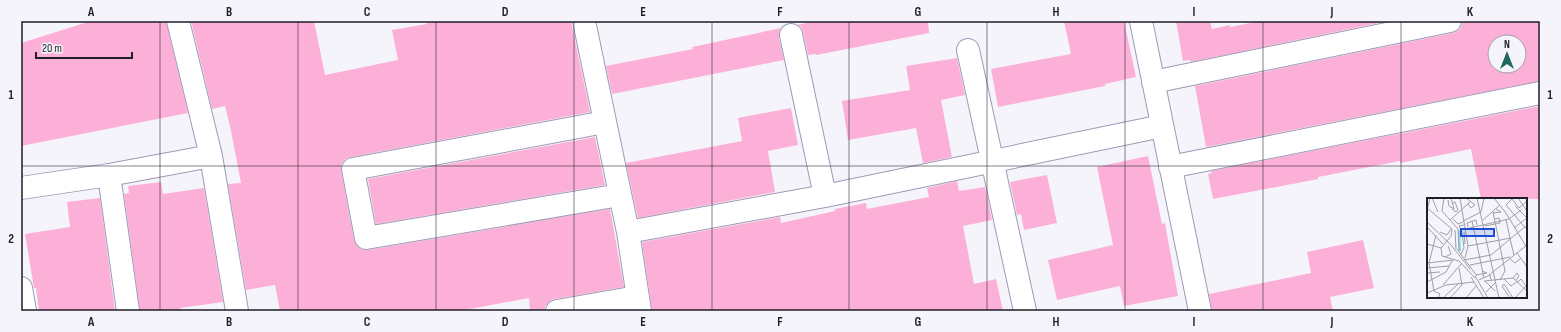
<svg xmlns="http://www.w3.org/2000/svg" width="1561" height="332" viewBox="0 0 1561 332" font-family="'Sofia Sans Condensed',sans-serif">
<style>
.building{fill:#fcb0d8;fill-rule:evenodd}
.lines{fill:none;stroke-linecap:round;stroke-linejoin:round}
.minor-casing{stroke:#9f99b8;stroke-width:24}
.minor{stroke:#fff;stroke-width:22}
.grid{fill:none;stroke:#1f1d29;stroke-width:1;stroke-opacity:0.55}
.inset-river{fill:none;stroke:#76dff5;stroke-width:2}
.inset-road{fill:none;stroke:#9f9ea6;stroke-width:1}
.view{fill:#1d4ed8;fill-opacity:0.15;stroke:#1d4ed8;stroke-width:2}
.inset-edge{fill:none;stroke:#1f1d29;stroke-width:2}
.neatline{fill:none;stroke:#1f1d29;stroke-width:1.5}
.grid-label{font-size:13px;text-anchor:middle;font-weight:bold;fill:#1f1d29}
</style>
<rect width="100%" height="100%" fill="#f5f4fa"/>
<path class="building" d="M91,21H166L188,113L21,146V43Z
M191,21H314L325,75L398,60L392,30L427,24L426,21H571L590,112L351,157L345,159L341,165V171L354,240L357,246L362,250H368L610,209L624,287L554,299L549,302L545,306V311H530L529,298L459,311H280L275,285L246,290L228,184L241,183L230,126L225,106L212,109Z
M815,21H928L929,33L816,55V54L808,55L803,32L801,27L797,25Z
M1064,21H1124L1136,77L1105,84V86L998,107L991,69L1071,54Z
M1176,21H1210L1212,29L1230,25V27L1260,21H1388L1191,62L1190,60L1183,61Z
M1462,21H1540V81L1206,147L1195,86L1453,33L1459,30L1462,25ZM1495,42H1519V66H1495Z
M781,28L779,32V38L784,60L612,94L606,66L693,49L692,47Z
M957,58L965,95L941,100L952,157L923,163L916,128L848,140L842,101L910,90L906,66Z
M1540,106V199H1481L1471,149L1400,163V161L1318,177V179L1213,199L1208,174L1212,173L1211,171Z
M791,108L798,145L768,151L775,192L638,218L626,163L742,141L738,118Z
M595,137L605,185L376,224L368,179Z
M1148,156L1162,224L1165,223L1178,296L1124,306L1120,286L1057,300L1048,260L1113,245L1097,167Z
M1047,175L1057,223L1024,230L1021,214L1017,215L1010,182Z
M957,181L959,191L985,187L992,220L963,226L974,284L996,279L1003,311H652L642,242L780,217L781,223L835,211V209L866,203L867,209L929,197L927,188Z
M161,182L163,194L204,188L223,302L180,308L181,311H140L124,194L129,193L128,186Z
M100,198L115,311H39L36,288H34L25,234L70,227L67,202Z
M1363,240L1374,288L1330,297L1333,311H1212L1209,294L1311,273L1307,252Z"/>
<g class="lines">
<g class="minor-casing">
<path id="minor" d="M178,21L211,156L237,311
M584,21L628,232L640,311
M1141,21L1200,311
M791,35L825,196
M968,50L1025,311
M1153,82L1450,21
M605,122L353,169L366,238L620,195
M1170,167L1540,93
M109,175L128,311
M21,188L109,175L211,156
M628,232L825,196L1162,126
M21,288L25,311
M557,311L637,297"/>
</g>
<use href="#minor" class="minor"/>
</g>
<path class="grid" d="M160,21V311M298,21V311M436,21V311M574,21V311M712,21V311M849,21V311M987,21V311M1125,21V311M1263,21V311M1401,21V311M21,166H1540"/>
<g transform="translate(1427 198)">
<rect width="100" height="100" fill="#f5f4fa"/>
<path class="inset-river" d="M32,32L33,53"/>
<path class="inset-road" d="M5,0L11,14M17,0L15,13L31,31L32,53M33,0L41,48L38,60M39,0L48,7L44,10L41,6M50,0L72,100M67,0L79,15L100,50M91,0L100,13M21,2L22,8L27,11L24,0M100,3L92,10L85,1L79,7L100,32M88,8L100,20M0,10L25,31L24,38L14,50L15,58L32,63L48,80M25,11L29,14L31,12L28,4L26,5M0,13L3,0M66,14L78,73L73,82M66,15L74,14L69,11M26,21L31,26L36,24M23,22L43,4M56,22L73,7M79,22L83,40M36,23L54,14L57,0M45,23L57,80M0,24L24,47L43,71M37,27L32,28L34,32L82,21L94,12M58,28L73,25L72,20L68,21M0,29L16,46M41,29L40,25L49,22L50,27M87,30L100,20M28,32L29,51M13,34L20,37L24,31M37,34L38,46M9,37L2,65L7,93L13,96L11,100M83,41L87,57M0,46L14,50M41,48L84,40M30,51L50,78M90,55L100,69M34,56L37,50L35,35M18,59L24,56L21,48M83,61L88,65L94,60M37,62L64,57L100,27M0,65L27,62M43,67L83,59M0,70L22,68M0,75L13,74M49,77L60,75L55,73M62,77L100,47M48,78L61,100M44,79L57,100M86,80L90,75L92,78L89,82M77,81L84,88L91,83M52,82L63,77L64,82M57,83L86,80L100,93M58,83L68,93M0,84L19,74L25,63M91,84L94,81L99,88M16,87L34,66M59,94L69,84M0,95L19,87L47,84M16,100L31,86M23,100L35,87L32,70M39,100L49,88M83,100L75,88L77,86L86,100M88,100L100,87"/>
<path class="view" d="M34,31H67V38H34Z"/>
<rect width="100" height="100" class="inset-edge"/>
</g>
<rect width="1561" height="332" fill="none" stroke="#f5f4fa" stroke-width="44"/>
<g transform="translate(1507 54)"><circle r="19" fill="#f5f4fa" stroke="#9f9ea6"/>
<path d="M0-3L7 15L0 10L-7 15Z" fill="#20665a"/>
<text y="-6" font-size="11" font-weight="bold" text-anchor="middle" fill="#1f1d29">N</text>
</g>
<path d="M36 52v6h96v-6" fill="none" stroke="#1f1d29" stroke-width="2"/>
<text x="42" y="52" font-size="12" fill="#1f1d29" stroke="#f5f4fa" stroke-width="3" paint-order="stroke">20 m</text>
<rect x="22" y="22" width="1517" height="288" class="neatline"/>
<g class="grid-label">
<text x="91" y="16">A</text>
<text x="229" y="16">B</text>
<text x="367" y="16">C</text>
<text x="505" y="16">D</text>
<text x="643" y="16">E</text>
<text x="780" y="16">F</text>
<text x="918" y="16">G</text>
<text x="1056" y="16">H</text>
<text x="1194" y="16">I</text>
<text x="1332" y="16">J</text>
<text x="1470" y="16">K</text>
<text x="11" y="99">1</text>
<text x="1550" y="99">1</text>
<text x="11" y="243">2</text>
<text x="1550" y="243">2</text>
<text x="91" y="326">A</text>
<text x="229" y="326">B</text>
<text x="367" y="326">C</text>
<text x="505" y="326">D</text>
<text x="643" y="326">E</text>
<text x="780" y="326">F</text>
<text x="918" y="326">G</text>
<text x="1056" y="326">H</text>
<text x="1194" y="326">I</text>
<text x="1332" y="326">J</text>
<text x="1470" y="326">K</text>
</g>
</svg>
